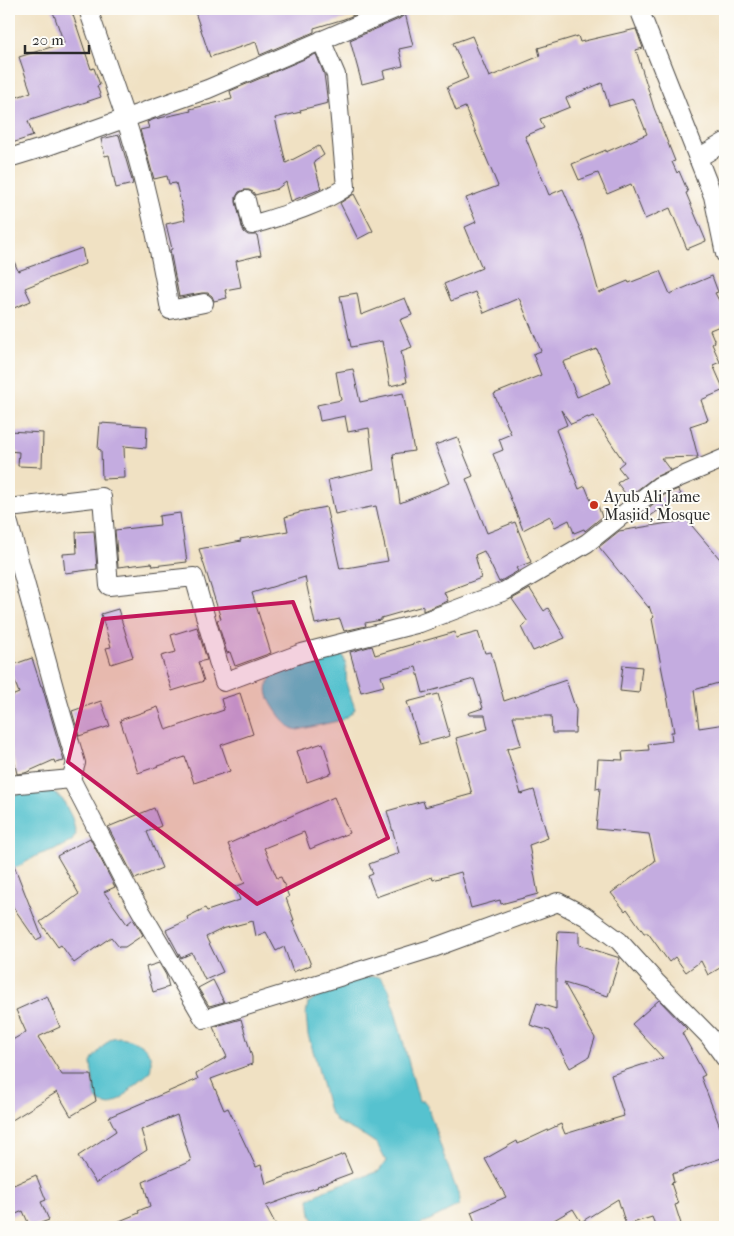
<svg xmlns="http://www.w3.org/2000/svg" width="734" height="1236" viewBox="0 0 734 1236" font-family="'IM FELL French Canon',serif">
<style>
.water{fill:#56c2cf;stroke:#40767d}
.building{fill:#c4ace0;fill-rule:evenodd}
.lines{fill:none;stroke-linecap:round;stroke-linejoin:round}
.street-casing{stroke:#494642;stroke-width:20}
.street{stroke:#fff;stroke-width:18}
.marked{fill:#c2185b;fill-opacity:0.2;stroke:#c2185b;stroke-width:4;stroke-linejoin:round}
.poi-dot{fill:#c8321e;stroke:#fdfcf7;stroke-width:2}
.labels{text-anchor:middle;stroke-width:4;stroke-linejoin:round;paint-order:stroke}
.poi-label{font-size:16px;fill:#2b2b2b;stroke:#fdfcf7;text-anchor:start}
</style>
<rect width="100%" height="100%" fill="#fdfcf7"/>
<filter id="ink" filterUnits="userSpaceOnUse"><feTurbulence type="fractalNoise" baseFrequency=".02" numOctaves="2"/><feDisplacementMap in="SourceGraphic" scale="10" xChannelSelector="R" yChannelSelector="G"/><feConvolveMatrix kernelMatrix="1 2 1 2 8 2 1 2 1" color-interpolation-filters="sRGB"/></filter>
<filter id="wash" filterUnits="userSpaceOnUse"><feTurbulence type="fractalNoise" baseFrequency=".0096" numOctaves="4" result="noise"/><feDisplacementMap in="SourceGraphic" scale="20" xChannelSelector="R" yChannelSelector="G"/><feGaussianBlur stdDeviation="1.12" result="paint"/><feColorMatrix in="noise" values="0 0 0 0 0 0 0 0 0 0 0 0 0 0 0 0 0 1.4 0 .05"/><feComposite in="paint" operator="in"/></filter>
<g filter="url(#wash)">
<rect width="100%" height="100%" fill="#f0e1c3"/>
<path class="water" d="M337,650C349,657 345,674 347,686C349,694 353,701 355,709L352,713L342,720L298,730C297,730 291,728 290,727C284,723 269,703 268,695C266,688 268,682 272,676Z
M50,789L63,800L72,818L76,834L72,841L61,847L38,855L21,865L9,871V798L28,790Z
M376,976L381,978L389,989L419,1101H424L427,1105L444,1156L460,1199L459,1205L416,1227H318L311,1215L309,1199L330,1188L379,1171L386,1161L377,1144L365,1136L337,1122L329,1111L315,1057L308,1035L306,1014L308,1003L333,984L350,979Z
M120,1037C133,1039 149,1045 151,1060C151,1064 151,1068 150,1072L131,1088L123,1097L114,1103L110,1105L100,1103L95,1097L91,1063L94,1057L106,1043L112,1038Z"/>
<g id="blocks">
<path class="building" d="M52,9H71L91,69L94,68L100,85L97,86L101,97L28,121L33,136L9,144V100L31,92L19,57L64,43Z
M194,9H369L344,19L314,28V32L260,55L256,42L210,57Z
M405,13L413,46L399,49L403,66L383,71L385,78L362,84L350,40L399,19L403,16Z
M636,29L643,48L636,50L654,108L675,161L672,162L677,173L679,171L688,192L686,193L706,241L687,249L670,208L645,219L631,184L607,194L598,173L579,180L572,164L606,150V152L647,134L633,99L609,106L602,83L566,98L570,107L540,119L544,128L525,136L549,195L563,189L583,236L599,293L628,281L629,283L660,271L670,294L712,276L718,292L715,293L725,312V324L710,330L715,342L712,344L720,362L713,365L724,390L701,400L708,420L690,426L698,457L661,458L670,470L653,478L628,497L617,483L626,477L618,467L624,462L593,416L588,418V417L571,424L561,410L567,425L556,430L579,489L585,486L592,503L596,500L602,517L585,531L584,529L574,533L569,520L555,527L550,516L523,530L493,454L503,450L499,439L511,434L494,394L541,375L533,354L541,351L519,298L484,313L475,292L451,301L444,284L482,268L465,227L476,222L466,198L498,186L465,107L456,111L447,87L468,78L453,43L472,36L489,77L540,56L538,48L578,36L580,42ZM597,349L611,383L577,397L563,362Z
M316,54L324,74L328,103L300,110L301,112L275,118L286,163L319,146L324,155L314,162L321,189L291,201L286,182L277,189L255,195L253,192L249,190H244L239,192L236,197V202L242,227L244,232L248,235H257L261,255L236,261L241,287L225,290L227,298L214,301L212,296L208,293H202L179,297L170,250L172,249L166,224L185,220L176,183L169,184L167,176L154,179L140,130L149,128L147,122L155,119L191,111L190,109L232,99L230,91L261,78L268,76L267,75Z
M119,135L133,184L116,188L109,155L105,156L101,139Z
M354,194L373,231L358,239L340,203Z
M82,248L85,264L25,288L31,301L9,310V249L18,271Z
M357,293L361,315L405,298L412,315L400,320L412,347L401,351L407,382L390,386L382,341L351,347L340,296Z
M353,369L360,402L403,393L414,451L393,454L400,503L450,483L435,445L457,437L473,476L466,479L487,533L515,522L531,562L516,568L518,571L499,582L484,551L475,555L481,578L444,592L448,601L423,611V606L381,618V620L365,623L366,626L344,631L340,619L315,624L305,577L252,593L271,653L235,666L230,652L227,653L217,620L221,619L199,549L241,541L240,539L288,531L285,517L299,513V512L326,507L340,569L388,561L376,506L335,514L328,480L374,470L369,428L348,432L345,416L320,421L317,405L341,400L336,372Z
M100,423L147,426L146,448L124,446L125,478L102,479L101,450L98,449Z
M9,431L43,433L42,467L18,466L19,452L9,451Z
M678,489L681,494L645,520L641,514L664,495Z
M180,513L187,562L153,566L152,563L118,567L115,530L160,525L159,516Z
M687,520L725,565V681L694,690L699,728L725,724V965L708,975L701,961L686,972L675,957L669,962L648,933H644L627,909L625,911L611,893L655,861L649,834L596,829L600,788L596,789L598,759L623,760L622,752L649,750L648,744L672,741L671,732H674L652,619L654,617L651,612L649,606V608L599,547L619,531Z
M94,531L97,569L65,573L63,554L77,553L76,532Z
M530,589L544,611L548,608L565,638L533,651L521,627L528,622L512,599Z
M118,609L133,657L111,664L106,648L111,647L101,614Z
M197,627L207,660L198,662L204,681L172,691L161,656L176,652L171,635Z
M455,632L456,638L478,632L485,653L491,652L504,701L566,680L576,710L575,733H552L551,716H513L521,745L507,749L521,794L534,790L548,838L529,845L538,894L501,904L500,900L471,908L461,872L433,880L432,877L376,897L368,876L373,874L369,864L399,853L387,811L423,801L425,807L472,794L456,738L488,729L485,715H469L468,713L483,708L474,679L423,693L416,667L381,676L384,686L361,692L350,652L372,646L375,655Z
M32,658L41,686H42L64,761L55,763L54,760L25,773L17,774L9,738V697L19,693L9,666Z
M623,665L642,667L639,693L620,691Z
M240,693L253,734L221,745L230,771L194,783L185,757L138,773L120,720L158,707L166,730L224,710L221,699Z
M438,694L450,736L420,744L407,702Z
M101,701L110,726L79,736L72,711Z
M323,743L332,773L307,782L297,751Z
M334,797L349,833L310,849L304,832L264,848L277,878L281,877L289,897L286,898L294,920L292,921L306,952L311,965L293,972L284,947L276,951L266,932L256,936L253,921L222,929L206,937L223,972L205,980L192,953L181,958L166,930L188,920L187,917L205,908L207,911L240,900L235,887L245,883L228,844Z
M154,808L161,826L147,832L162,868L135,879L108,827Z
M90,838L115,887L104,892L127,924L133,919L143,935L125,947H119L111,937L74,963L61,945L58,947L40,922L79,894L57,856Z
M9,855H10L42,937L36,940L9,901Z
M558,931L579,932V945L620,958L608,996L564,983L595,1038L589,1057L570,1068L550,1031L530,1025L537,1003L556,1009V969Z
M159,963L166,975L169,987L153,992L146,967Z
M213,980L224,1002L209,1006L198,988Z
M47,996L60,1027L38,1037L62,1075H91L96,1101L71,1116L57,1092L9,1122V1042L26,1032L16,1010Z
M659,1000L687,1029L682,1033L705,1075L701,1077L720,1127L725,1125V1157L672,1174L674,1182L671,1183L678,1204L675,1205L682,1227H656L652,1217L626,1225L618,1199L581,1222L573,1209L542,1227H477L471,1212L506,1197L485,1159L517,1141L518,1144L561,1124L565,1134L624,1116L611,1075L663,1058L632,1024Z
M241,1019L252,1057V1064L211,1079L224,1110L228,1108L256,1167L261,1165L266,1184L344,1154L352,1173L317,1186L318,1187L266,1206L277,1227H105L139,1213L138,1211L150,1206L143,1182L191,1161L177,1115L141,1130L147,1150L96,1183L78,1156L116,1131L109,1117L198,1079L196,1074L227,1057L213,1027Z
M36,1175L46,1200L41,1202L49,1220L30,1227L23,1211L9,1217V1187Z"/>
</g>
</g>
<g filter="url(#ink)">
<use href="#blocks" fill-opacity="0" stroke="#494642" stroke-width="1"/>
<g class="lines">
<g class="street-casing">
<path id="street" d="M88,9C100,45 113,81 125,117C145,179 159,245 170,310L204,303
M639,9L713,196L725,254
M9,158L45,147L208,89L395,9
M698,158L725,142
M246,200L252,225C284,215 318,206 346,187L336,75L321,40
M9,508L102,497L109,586L194,577L224,682L302,653L420,623L505,591L587,543L659,486L725,458
M9,524L56,695L76,763L71,779
M9,785L71,779L128,889L204,1019L433,948L558,902L585,916L619,941L656,982L709,1036L725,1058"/>
</g>
<use href="#street" class="street"/>
</g>
</g>
<path class="marked" d="M293,602L388,838L257,904L68,762L103,619Z"/>
<circle class="poi-dot" cx="594" cy="505" r="5"/>
<g class="labels">
<g class="poi-label">
<text x="604" y="502">Ayub Ali Jame<tspan x="604" dy="18">Masjid, Mosque</tspan></text>
</g>
</g>
<rect width="734" height="1236" fill="none" stroke="#fdfcf7" stroke-width="30"/>
<path d="M25 45v8h64v-8" fill="none" stroke="#2b2b2b" stroke-width="2.5"/>
<text x="32" y="45" font-size="15" fill="#2b2b2b" stroke="#fdfcf7" stroke-width="4" paint-order="stroke">20 m</text>
</svg>
